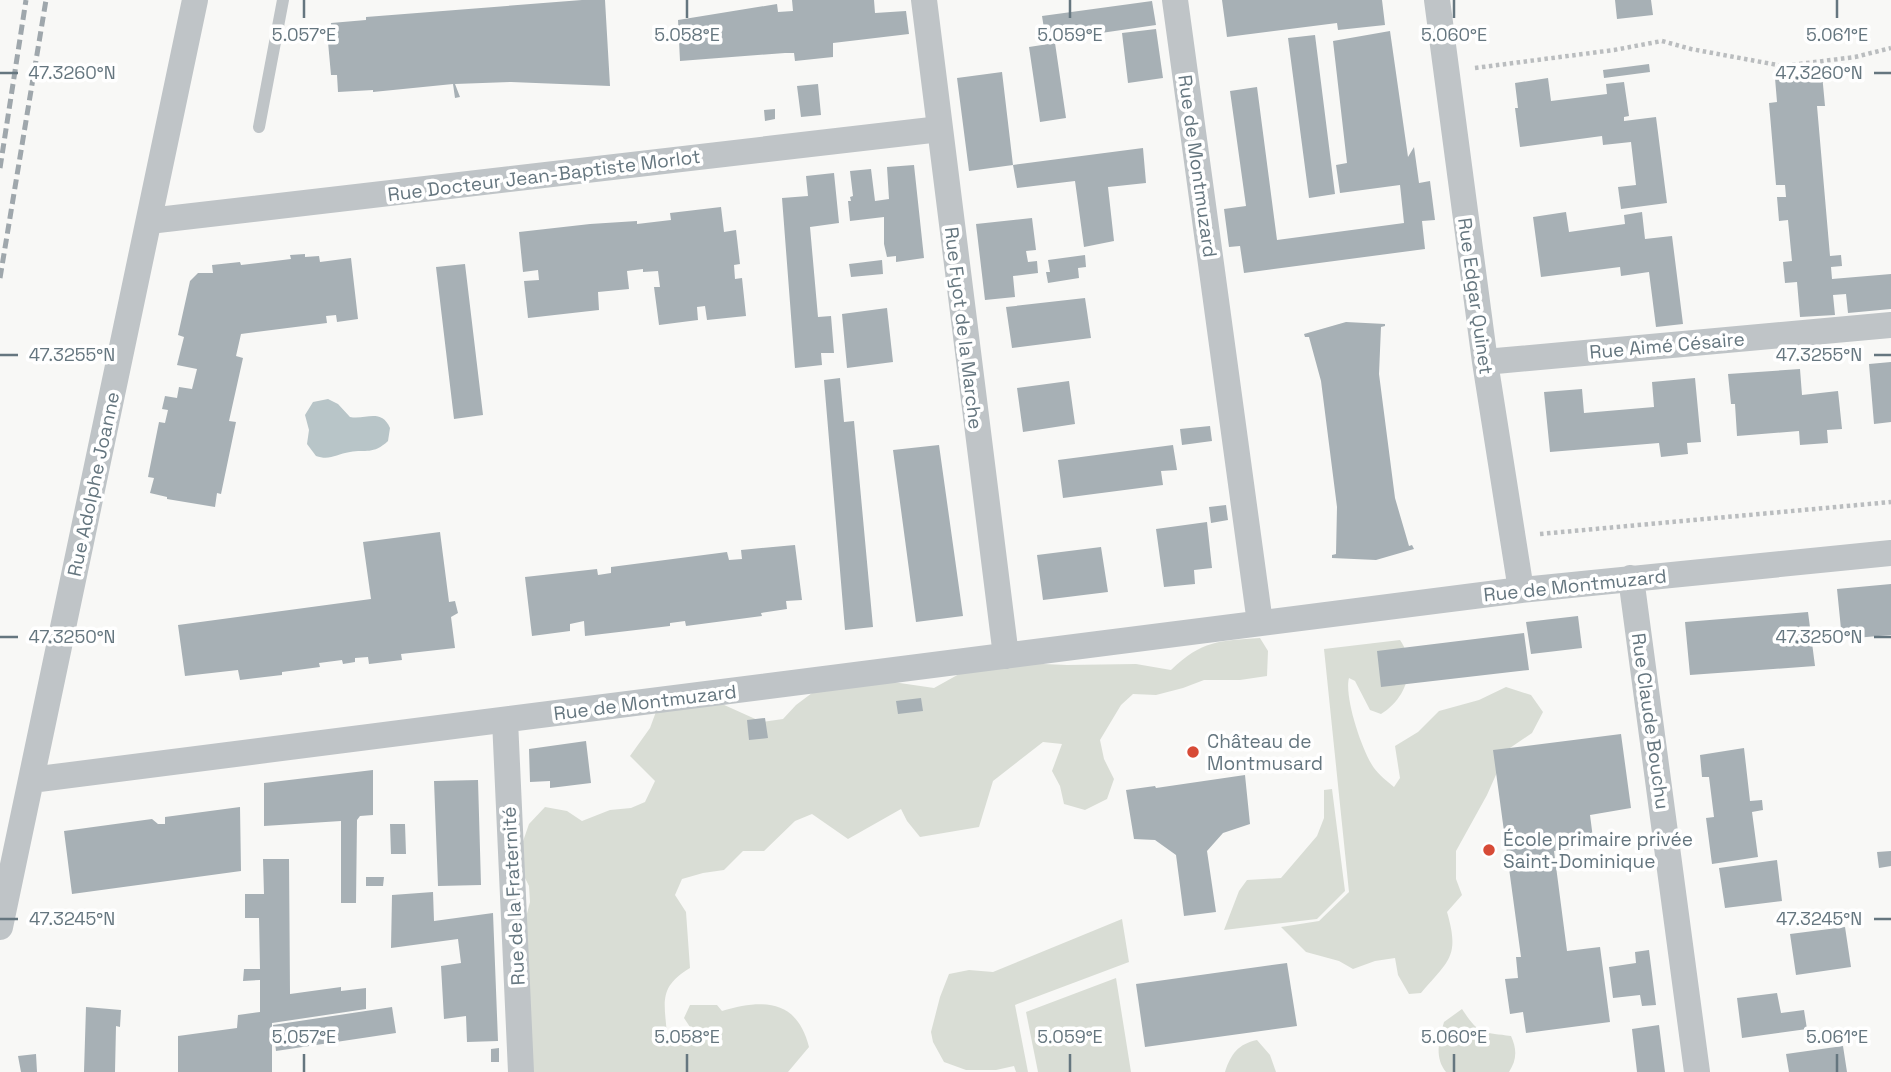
<svg xmlns="http://www.w3.org/2000/svg" width="1891" height="1072" viewBox="0 0 1891 1072" font-family="'Space Grotesk',sans-serif">
<style>
.green{fill:#d9ddd5}
.water{fill:#b8c5c8}
.building{fill:#a7b0b5}
.lines{fill:none;stroke-linecap:round;stroke-linejoin:round}
.path{stroke:#babdbf;stroke-width:4.5;stroke-dasharray:3.5 3.5;stroke-linecap:butt}
.lane{stroke:#bfc4c7;stroke-width:12}
.street{stroke:#bfc4c7;stroke-width:26}
.rail{stroke:#9fa7ac;stroke-width:5;stroke-dasharray:10 5;stroke-linecap:butt}
.ticks{fill:none;stroke:#65767f;stroke-width:2.5}
.poi-dot{fill:#d74b37;stroke:#fff;stroke-width:2.5}
.labels{text-anchor:middle;stroke-width:7;stroke-linejoin:round;paint-order:stroke}
.street-label{font-size:19px;fill:#65767f;stroke:#fff}
.poi-label{font-size:19px;fill:#65767f;stroke:#fff;text-anchor:start}
.ticks-label{font-size:18px;text-anchor:middle;fill:#65767f;stroke:#fff;stroke-width:7;stroke-linejoin:round;paint-order:stroke}
</style>
<rect width="100%" height="100%" fill="#f8f8f6"/>
<path class="green" d="M1260,638L1268,651L1267,676L1240,680H1204L1183,688L1156,695L1133,694L1121,705L1100,740L1104,759L1114,779L1107,799L1085,810L1064,804L1060,786L1052,771L1062,744L1043,742L993,781L979,827L920,837L907,821L901,809L848,839L812,814L795,821L764,851H743L724,870L703,873L682,879L675,895L686,912L690,968C659,987 664,1000 667,1034L686,1036L692,1030L684,1018L690,1005H717L722,1011C763,999 797,999 809,1047L788,1072H527L523,929L530,902L529,886L522,872L521,847L529,824L545,807L567,811L582,821L610,810L631,808L645,802L655,781L630,756L650,728L657,709L702,695L762,722L783,719L796,705L812,693L886,681L934,688L961,673L1019,663L1067,665L1136,664L1171,670C1202,640 1219,641 1260,638Z
M1400,640C1418,666 1406,699 1381,714L1370,710L1355,681L1349,678C1344,697 1362,751 1374,768C1379,775 1387,781 1394,787L1400,778L1395,746L1418,732L1439,711L1479,700L1506,687L1531,695L1543,712L1532,733L1507,750L1487,795L1456,851V879L1462,895L1447,912C1460,957 1449,960 1421,993L1409,994L1398,975L1395,958L1375,961L1353,969L1339,961L1306,952L1281,927L1319,921L1349,892L1324,649Z
M1332,789L1345,891L1317,919L1224,930L1239,891L1247,880L1281,878L1317,836L1324,818V790Z
M1122,919L1129,962L1015,1005L1028,1072H1016L1014,1066L996,1070H966L944,1062L933,1042L931,1032L940,997L949,974L969,970L993,972Z
M1116,978L1131,1072H1038L1026,1012Z
M1462,1009C1479,1035 1482,1032 1511,1036C1517,1049 1517,1060 1509,1072H1446C1434,1057 1439,1039 1444,1022Z
M1257,1040L1270,1055L1276,1072H1225C1231,1054 1238,1044 1257,1040Z"/>
<path class="water" d="M328,399L338,404L350,417C366,420 381,408 390,428L388,441C373,455 366,449 350,452C336,454 330,461 316,456L307,444L309,430L305,415L313,402Z"/>
<path class="building" d="M582,0H605L610,86L511,82L455,84L460,97L455,98L453,84L373,92V90L338,92L337,75H331L328,42L332,41L331,23L366,20V17Z
M792,0H874L875,13L906,11L909,34L833,43V57L795,61L794,53H785L680,61L678,20L777,4L778,12L793,11Z
M1222,0H1382L1385,25L1338,30L1337,23L1227,37Z
M1615,0H1651L1653,15L1617,19Z
M1152,1L1156,25L1046,41L1042,16Z
M1156,29L1163,78L1128,83L1122,33Z
M1390,31L1408,157L1414,147L1419,183L1430,181L1435,220L1422,221L1425,249L1244,273L1240,246L1229,247L1224,209L1246,206L1230,91L1257,87L1277,240L1404,223L1400,185L1340,193L1336,165L1347,163L1333,41Z
M1315,35L1335,194L1309,198L1288,38Z
M1055,43L1066,118L1040,122L1029,47Z
M1649,64L1650,72L1604,78L1603,70Z
M1002,72L1013,165L1143,148L1146,183L1108,187L1114,241L1084,247L1075,181L1017,188L1013,165L969,171L957,78Z
M1822,74L1825,106H1817L1830,256L1841,255L1842,266L1831,267L1832,279L1891,274V309L1848,313L1846,294L1833,295L1835,315L1800,317L1797,282L1785,283L1783,262L1792,261L1788,220L1779,221L1777,197H1786L1785,185H1776L1769,103L1777,102L1775,78Z
M1548,78L1551,101L1607,94L1606,84L1624,82L1629,116L1624,117V121L1656,117L1667,203L1621,209L1618,187L1636,185L1631,142L1603,145L1602,136L1520,147L1515,108H1518L1515,83Z
M818,84L821,115L801,117L797,86Z
M775,109V119L765,121L764,110Z
M914,165L924,258L896,262V256L887,257L884,244V217L850,221L848,201H851L850,197L853,196L850,171L871,169L875,201L889,199L887,167Z
M834,173L839,223L810,227L818,317L831,316L834,353H821L822,365L795,368L782,198L808,196L806,176Z
M721,207L724,232L736,230L740,264L734,265L735,279L742,278L746,316L707,320L705,306L697,307L698,320L659,325L654,287H660L658,271L643,272V269L627,271L629,289L598,292L599,310L528,318L524,281L539,280L538,270L523,272L519,232L590,224L637,221V224L671,220L670,213Z
M1566,212L1569,232L1625,224L1624,215L1642,212L1645,239L1672,236L1683,324L1656,327L1649,272L1621,276L1620,267L1541,277L1533,217Z
M1032,218L1036,250L1026,251L1028,262L1037,261L1038,273L1013,276L1015,297L985,300L976,224Z
M305,254V257L319,256L320,262L351,258L358,319L337,322L336,315L326,316L327,323L241,334L236,356L243,358L229,421L236,422L221,494L217,493L215,507L167,499V497L150,493L154,478L148,477L159,422L165,423L168,410L162,409L165,396L177,398L179,387L192,389L197,369L177,365L184,337L178,335L190,281L198,273H213L212,265L240,262L241,265L291,259L290,255Z
M1085,255L1086,267L1078,268L1079,278L1048,283L1046,272H1050L1048,260Z
M882,260L883,274L851,277L849,264Z
M465,264L483,415L454,419L436,267Z
M1085,298L1091,338L1012,348L1006,307Z
M887,308L893,362L847,368L842,314Z
M1346,322L1385,324V326L1381,327L1379,374L1395,498L1409,546L1412,545L1414,549L1376,560L1332,558V555L1336,554L1337,507L1321,381L1309,337H1305L1304,334Z
M1891,362V422L1874,424L1869,364Z
M1800,369L1802,395L1838,391L1842,429L1827,430L1828,443L1800,445L1799,431L1737,436L1735,404H1731L1728,374Z
M840,378L844,422L854,421L873,627L845,630L824,380Z
M1695,378L1701,442L1687,443L1688,454L1661,457L1659,443L1550,452L1544,392L1582,389L1584,413L1654,407L1652,382Z
M1069,381L1075,424L1023,432L1017,388Z
M1210,426L1212,441L1182,445L1180,429Z
M939,445L963,616L916,622L893,450Z
M1173,445L1177,470L1161,471L1163,485L1063,498L1058,460Z
M1226,505L1228,520L1211,523L1209,507Z
M1207,522L1212,568L1194,570L1195,584L1164,587L1156,529Z
M440,532L449,602L455,601L458,613L451,617L455,648L401,654L402,660L369,664L368,657L355,658V662L343,664L342,660L319,663L320,667L282,672V675L240,680L238,670L185,676L178,625L371,599L363,542Z
M795,545L802,600L786,601L787,609L761,613L762,616L686,626L685,621L670,623V626L585,636L584,621L570,624V631L532,636L525,577L597,569L598,575L611,573V567L727,552L729,560L742,559L741,550Z
M1101,547L1108,592L1043,600L1037,555Z
M1891,584V635L1842,639L1837,589Z
M1808,612L1815,666L1690,675L1685,622Z
M1578,616L1582,648L1531,654L1526,622Z
M1524,633L1529,670L1381,687L1377,651Z
M921,698L923,711L898,714L896,701Z
M765,718L768,738L749,740L747,720Z
M1621,734L1631,808L1590,815L1594,846L1554,851L1567,951L1600,947L1610,1022L1526,1033L1523,1012L1510,1014L1505,979L1518,978L1516,957H1521L1493,750Z
M586,741L591,783L550,788V781L530,782L529,749Z
M1744,748L1750,801L1762,800L1763,810L1752,812L1758,857L1712,864L1706,818L1714,817L1709,777H1702L1700,755Z
M373,770V815L360,816L357,820L356,903H341V821L264,826V783Z
M1245,775L1250,824L1223,833L1207,851L1216,912L1184,916L1176,855L1155,840L1134,839L1126,790L1155,786L1156,788Z
M478,780L481,885L438,886L434,781Z
M240,807L241,871L72,894L64,831L152,819L158,824H165V817Z
M390,824H405L406,854H391Z
M1891,851V866L1879,868L1877,852Z
M263,859H289L290,994L341,987V991L366,988V1009L272,1023V1021V1072H178V1036L237,1028L238,1015L260,1012V980L243,981L244,969H260L259,918H245V894H264Z
M1777,860L1782,901L1725,908L1719,868Z
M366,877H384L383,886H366Z
M433,892L434,921L493,913L498,1041L467,1042L466,1016L444,1019L441,966L461,963L458,939L391,948L392,895Z
M1845,927L1851,967L1796,975L1790,934Z
M1649,950L1656,1005L1642,1006L1640,995L1613,998L1609,967L1636,963L1635,952Z
M1287,963L1297,1026L1145,1047L1136,984Z
M1777,993L1781,1013L1804,1010L1807,1029L1742,1038L1737,998Z
M86,1007L121,1010L120,1027L116,1026L115,1072H84Z
M392,1007L396,1033L276,1051L273,1025Z
M1659,1025L1665,1072H1637L1632,1029Z
M1843,1046L1847,1072H1789L1786,1054Z
M499,1048V1062H491V1049Z
M36,1054L37,1072H21L18,1056Z"/>
<g class="lines">
<path class="path" d="M1475,68L1614,50L1662,41L1691,49L1783,66L1855,57L1891,48
M1540,534L1891,502"/>
<path class="lane" d="M259,127L283,0"/>
<path class="street" d="M924,0L1006,656
M1175,0L1260,623
M1437,0L1485,362L1521,590
M149,221L940,129
M1485,362L1891,325
M1631,578L1697,1072
M505,720L521,1072
M31,780L1521,590L1891,553
M0,927L195,0"/>
<path class="rail" d="M0,168L26,0
M0,278L46,0"/>
</g>
<path class="ticks" d="M304,0V18M687,0V18M1070,0V18M1454,0V18M1837,0V18M0,73H18M1874,73H1891M0,355H18M1874,355H1891M0,637H18M1874,637H1891M0,919H18M1874,919H1891M304,1054V1072M687,1054V1072M1070,1054V1072M1454,1054V1072M1837,1054V1072"/>
<g class="poi-dot">
<circle cx="1193" cy="752" r="7"/>
<circle cx="1489" cy="850" r="7"/>
</g>
<g class="labels">
<g class="street-label">
<text transform="translate(1198 166) rotate(82)" y="7">Rue de Montmuzard</text>
<text transform="translate(544 175) rotate(-7)" y="7">Rue Docteur Jean-Baptiste Morlot</text>
<text transform="translate(1476 296) rotate(82)" y="7">Rue Edgar Quinet</text>
<text transform="translate(964 328) rotate(83)" y="7">Rue Fyot de la Marche</text>
<text transform="translate(1667 345) rotate(-5)" y="7">Rue Aimé Césaire</text>
<text transform="translate(93 484) rotate(-78)" y="7">Rue Adolphe Joanne</text>
<text transform="translate(1575 585) rotate(-6)" y="7">Rue de Montmuzard</text>
<text transform="translate(645 702) rotate(-7)" y="7">Rue de Montmuzard</text>
<text transform="translate(1651 721) rotate(82)" y="7">Rue Claude Bouchu</text>
<text transform="translate(513 896) rotate(-93)" y="7">Rue de la Fraternité</text>
</g>
<g class="poi-label">
<text x="1207" y="748">Château de<tspan x="1207" dy="22">Montmusard</tspan></text>
<text x="1503" y="846">École primaire privée<tspan x="1503" dy="22">Saint-Dominique</tspan></text>
</g>
</g>
<g class="ticks-label">
<text x="304" y="41">5.057°E</text>
<text x="687" y="41">5.058°E</text>
<text x="1070" y="41">5.059°E</text>
<text x="1454" y="41">5.060°E</text>
<text x="1837" y="41">5.061°E</text>
<text x="72" y="79">47.3260°N</text>
<text x="1819" y="79">47.3260°N</text>
<text x="72" y="361">47.3255°N</text>
<text x="1819" y="361">47.3255°N</text>
<text x="72" y="643">47.3250°N</text>
<text x="1819" y="643">47.3250°N</text>
<text x="72" y="925">47.3245°N</text>
<text x="1819" y="925">47.3245°N</text>
<text x="304" y="1043">5.057°E</text>
<text x="687" y="1043">5.058°E</text>
<text x="1070" y="1043">5.059°E</text>
<text x="1454" y="1043">5.060°E</text>
<text x="1837" y="1043">5.061°E</text>
</g>
</svg>
